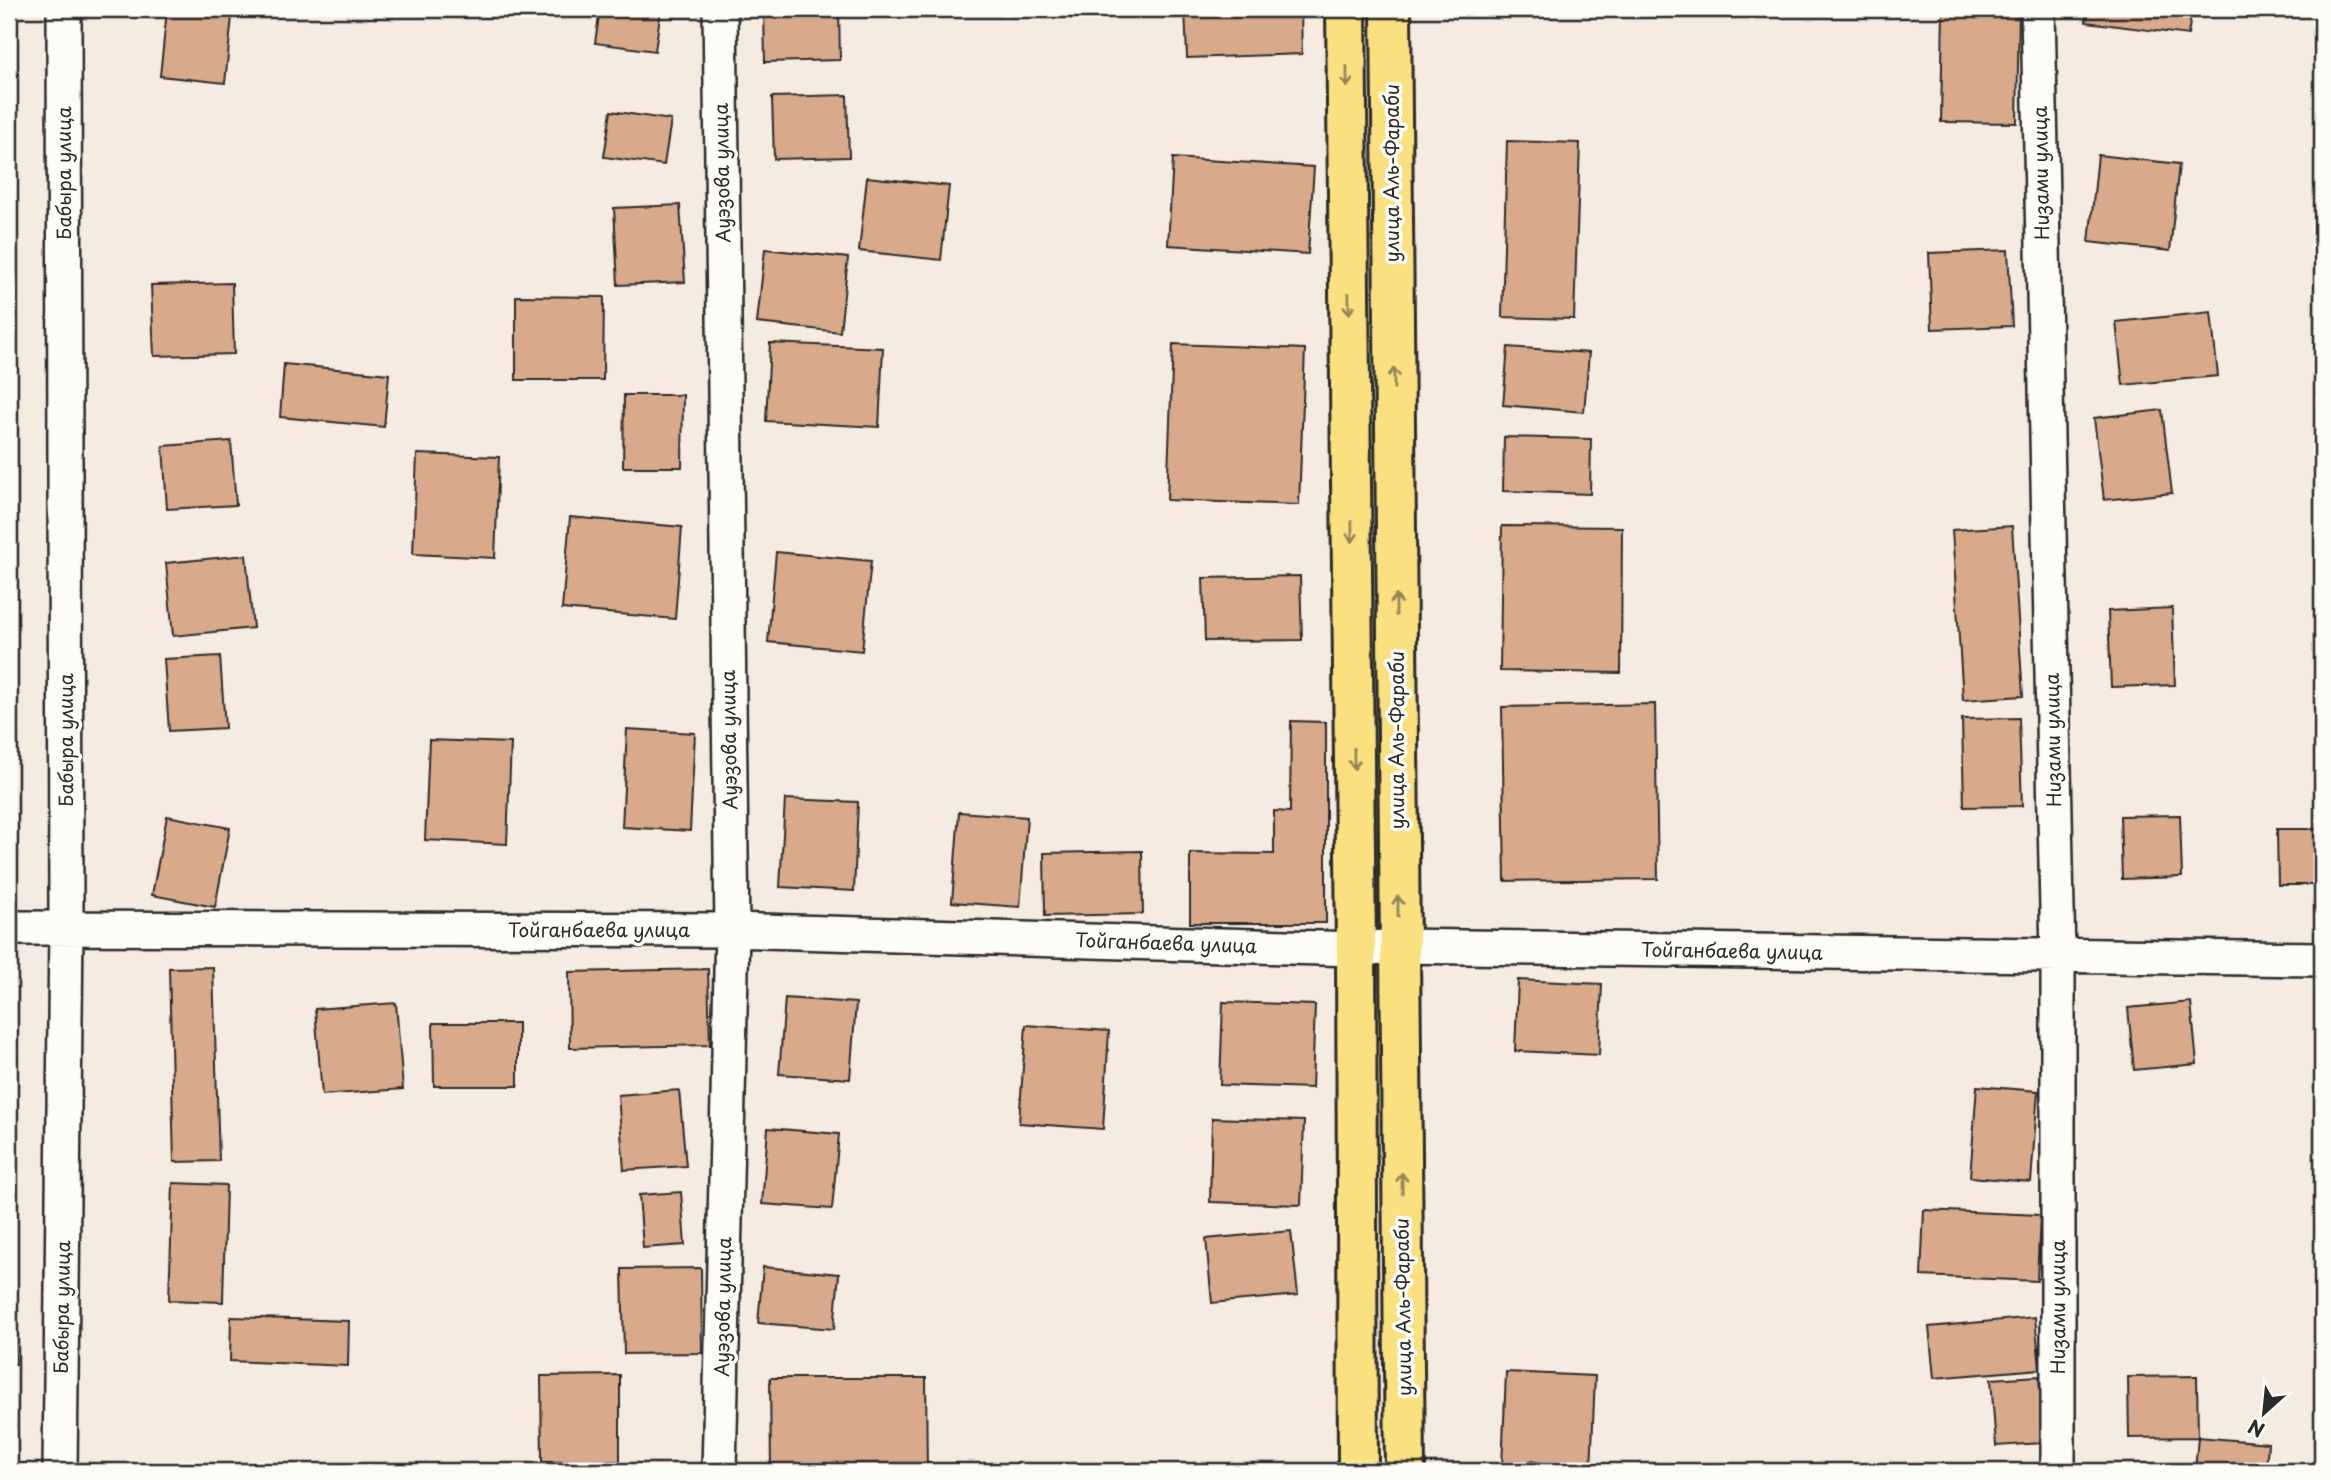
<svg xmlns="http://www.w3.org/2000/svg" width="2331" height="1480" viewBox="0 0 2331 1480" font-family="'Playpen Sans',sans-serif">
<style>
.building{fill:#d9a98b;stroke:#2b2b2b;stroke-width:2}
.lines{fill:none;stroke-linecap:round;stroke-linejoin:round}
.street-casing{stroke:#2b2b2b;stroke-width:38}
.primary-casing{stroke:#2b2b2b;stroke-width:44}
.street{stroke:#fdfcf7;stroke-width:33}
.primary{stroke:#fbe080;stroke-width:38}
.oneway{stroke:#938656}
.labels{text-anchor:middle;stroke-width:7;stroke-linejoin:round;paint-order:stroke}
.street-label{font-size:19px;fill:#2b2b2b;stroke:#fdfcf7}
</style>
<rect width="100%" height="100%" fill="#f6ebe1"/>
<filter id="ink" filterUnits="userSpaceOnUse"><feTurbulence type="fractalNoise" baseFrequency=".0143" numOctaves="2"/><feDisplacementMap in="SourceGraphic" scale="14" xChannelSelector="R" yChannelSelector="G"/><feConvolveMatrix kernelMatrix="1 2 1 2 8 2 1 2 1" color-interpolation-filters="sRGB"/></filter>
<g filter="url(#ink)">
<path class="building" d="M600,9H661L655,51L595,43Z
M764,9H839L840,60L765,62Z
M1185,9H1301L1302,54L1187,58Z
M1943,9H2019L2017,123L1941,122Z
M2088,9H2192L2188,35L2086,22Z
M167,10L232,17L225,83L160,76Z
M847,95L849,157L774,159L772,97Z
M611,111L671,120L664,165L604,157Z
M1507,141L1580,143L1574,319L1502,317Z
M2098,155L2179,164L2170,251L2089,242Z
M1173,158L1314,167L1308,254L1168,245Z
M867,177L949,186L941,260L859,251Z
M680,205L685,282L618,285L614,208Z
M765,249L848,258L840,332L757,323Z
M2008,250L2012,326L1932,329L1929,253Z
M232,283L234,354L154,356L151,285Z
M516,296L604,297L603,380H516Z
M2211,312L2218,376L2123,385L2116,322Z
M770,343L883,348L879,427L766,421Z
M1173,344L1305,349L1299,505L1167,500Z
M1508,347L1589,353L1584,412L1503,405Z
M284,364L389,374L384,427L280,417Z
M624,395H683L682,467H623Z
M2162,410L2172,493L2104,500L2094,418Z
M1504,437L1591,439L1590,494L1503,491Z
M231,441L236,505L167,509L163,446Z
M417,454L499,457L495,558L413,554Z
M570,517L682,527L675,619L562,609Z
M1502,526L1622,527L1621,673L1500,671Z
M2012,526L2023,696L1963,700L1952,530Z
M776,552L871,561L862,651L768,642Z
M246,555L253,628L173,636L166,563Z
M1300,576L1302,640L1205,641L1203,578Z
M2172,608L2175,685L2111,687L2108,611Z
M220,656L225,728L169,731L164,659Z
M1655,704L1658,879L1505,881L1502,707Z
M2019,718L2022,806L1964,807L1962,719Z
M1291,721L1326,722V923H1190V853L1274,854V811L1290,812Z
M627,729L695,733L690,831L622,827Z
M429,740L511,743L507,844L425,840Z
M785,799L858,802L854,891L780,887Z
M959,812L1027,817L1020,907L952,902Z
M2180,815L2182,877L2122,879L2120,816Z
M167,816L230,828L215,907L152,895Z
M2277,829H2322V885H2278Z
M1142,851L1143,914L1045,916L1044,853Z
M213,967L219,1161L174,1162L169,968Z
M708,969L710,1045L570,1048L569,972Z
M1518,980L1602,984L1599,1055L1515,1051Z
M785,998L856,1003L850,1079L779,1074Z
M1223,1002L1315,1005L1312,1088L1220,1085Z
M2191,1002L2197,1064L2134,1070L2128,1008Z
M396,1003L403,1089L322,1095L315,1009Z
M433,1023H518V1086H434Z
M1026,1025L1109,1031L1103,1129L1019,1123Z
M1977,1086L2038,1091L2031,1182L1970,1177Z
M679,1090L686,1166L624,1170L618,1095Z
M1212,1118L1304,1121L1301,1205L1210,1202Z
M768,1128L839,1134L832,1209L762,1204Z
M173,1183L226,1185L223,1302L169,1300Z
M681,1192L685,1245L643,1248L639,1195Z
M1924,1210L2040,1215L2037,1281L1921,1276Z
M1291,1231L1298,1295L1212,1303L1206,1239Z
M9,1238H12L16,1364H9Z
M763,1267L839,1274L834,1329L758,1323Z
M701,1268L702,1353L624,1354L622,1269Z
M231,1317L349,1321L348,1366L230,1361Z
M2035,1317L2040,1369L1934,1378L1929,1327Z
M1506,1372L1595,1376L1591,1471L1502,1467Z
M620,1375V1461L542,1462L541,1376Z
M2039,1376L2043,1443L1996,1446L1991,1379Z
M2197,1376L2198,1437L2129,1438L2128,1377Z
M770,1378H926L927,1471H771Z
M2198,1437L2268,1443L2266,1471H2195Z
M1530,1461L1591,1471H1528Z"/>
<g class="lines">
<g class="street-casing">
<path id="street" d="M2038,9L2058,957V1471
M9,928L732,930L1356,949L1399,946L2322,959
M60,1471L66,928L64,9
M719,1471L732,930L720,9"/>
</g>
<g class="primary-casing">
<path id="primary" d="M1346,9L1356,949L1358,1471
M1391,9L1405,1471"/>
</g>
<use href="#street" class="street"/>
<use href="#primary" class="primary"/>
</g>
<defs><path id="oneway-shaft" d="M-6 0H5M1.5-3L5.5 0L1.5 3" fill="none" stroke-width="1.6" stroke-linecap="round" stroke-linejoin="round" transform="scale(1.75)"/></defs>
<g class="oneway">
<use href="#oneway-shaft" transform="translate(1347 77) rotate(89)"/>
<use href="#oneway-shaft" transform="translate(1349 304) rotate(89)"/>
<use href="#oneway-shaft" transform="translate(1394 378) rotate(-90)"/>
<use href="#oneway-shaft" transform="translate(1352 532) rotate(89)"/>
<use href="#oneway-shaft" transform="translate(1396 605) rotate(-90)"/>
<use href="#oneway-shaft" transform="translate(1354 759) rotate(89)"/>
<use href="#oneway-shaft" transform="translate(1398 906) rotate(-90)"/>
<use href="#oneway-shaft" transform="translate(1402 1183) rotate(-91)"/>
</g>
</g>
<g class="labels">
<g class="street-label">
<text transform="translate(64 173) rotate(-90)" y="7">Бабыра улица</text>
<text transform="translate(722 173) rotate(-91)" y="7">Ауэзова улица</text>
<text transform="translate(1392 173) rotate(-90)" y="7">улица Аль-Фараби</text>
<text transform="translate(2041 173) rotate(-91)" y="7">Низами улица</text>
<text transform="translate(66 740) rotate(-90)" y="7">Бабыра улица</text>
<text transform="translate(729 740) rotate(-91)" y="7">Ауэзова улица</text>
<text transform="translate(1397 740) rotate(-90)" y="7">улица Аль-Фараби</text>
<text transform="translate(2053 740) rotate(-91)" y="7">Низами улица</text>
<text x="599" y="937">Тойганбаева улица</text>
<text transform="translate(1166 943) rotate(2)" y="7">Тойганбаева улица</text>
<text transform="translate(1732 951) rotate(1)" y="7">Тойганбаева улица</text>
<text transform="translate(62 1307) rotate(-89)" y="7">Бабыра улица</text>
<text transform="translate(723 1307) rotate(-89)" y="7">Ауэзова улица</text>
<text transform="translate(1403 1307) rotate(-91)" y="7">улица Аль-Фараби</text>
<text transform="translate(2058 1307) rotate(-90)" y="7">Низами улица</text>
</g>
</g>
<rect width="2331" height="1480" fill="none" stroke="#fdfcf7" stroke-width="35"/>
<rect x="18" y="18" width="2296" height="1445" fill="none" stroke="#2b2b2b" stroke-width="2.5" filter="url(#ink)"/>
<g transform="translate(2264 1413) rotate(207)" stroke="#fdfcf7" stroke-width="5" paint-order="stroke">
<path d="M0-5L12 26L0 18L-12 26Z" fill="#2b2b2b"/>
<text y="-10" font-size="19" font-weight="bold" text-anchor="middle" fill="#2b2b2b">N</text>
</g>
</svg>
